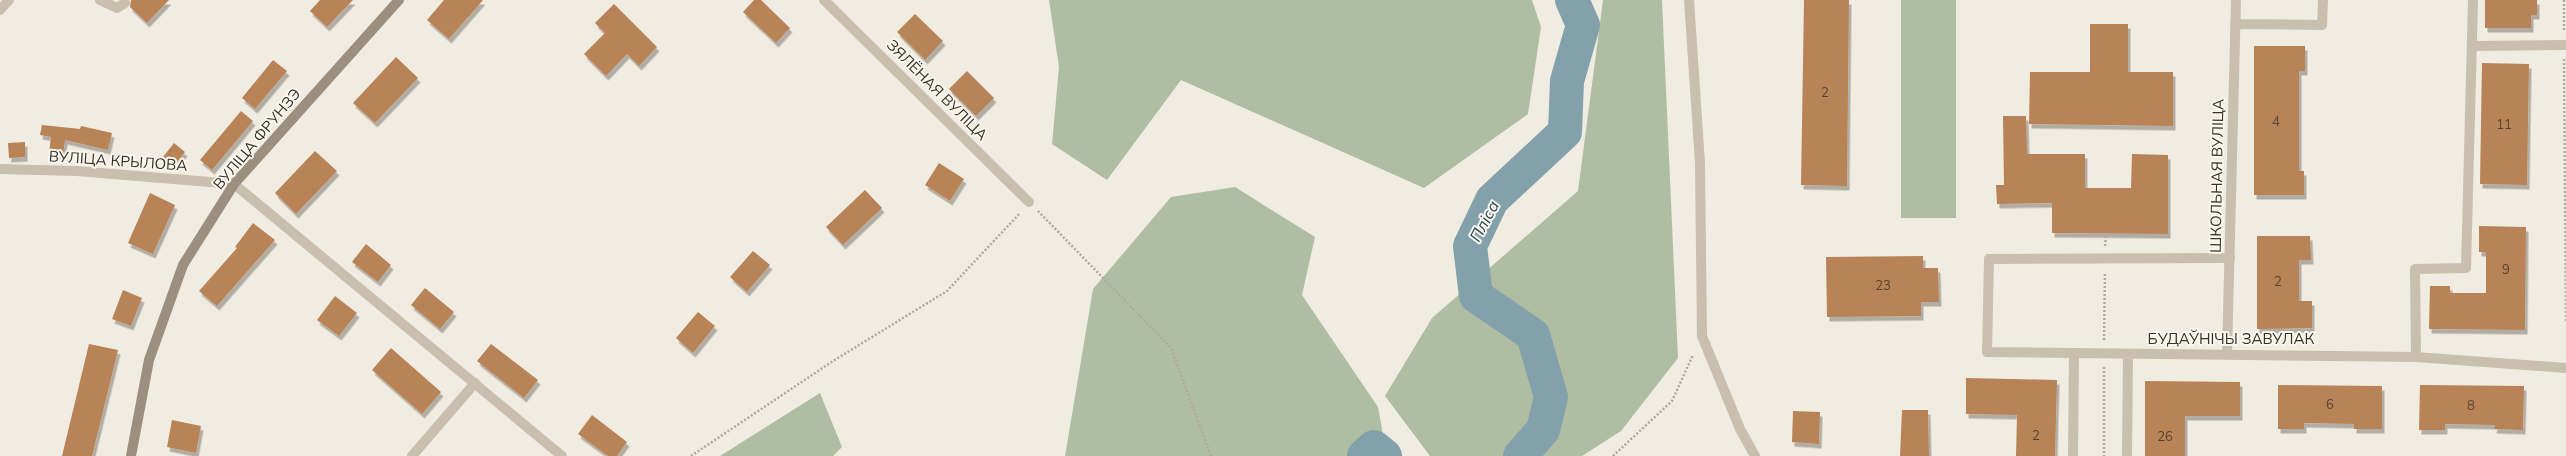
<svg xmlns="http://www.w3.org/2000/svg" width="2566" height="456" viewBox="0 0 2566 456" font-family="Mulish,sans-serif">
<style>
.green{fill:#afbea2}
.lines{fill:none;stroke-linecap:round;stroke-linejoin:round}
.river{stroke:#83a1aa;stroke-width:34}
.building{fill:#b88357;filter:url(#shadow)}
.path{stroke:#b3a998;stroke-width:2.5;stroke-dasharray:2 2;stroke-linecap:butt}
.lane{stroke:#c8bfae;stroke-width:10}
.street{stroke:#c8bfae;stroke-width:10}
.secondary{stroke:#9b8f7f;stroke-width:10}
.labels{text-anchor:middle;stroke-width:4;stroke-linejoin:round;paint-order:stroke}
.number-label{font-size:13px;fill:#574636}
.street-label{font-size:15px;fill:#37312b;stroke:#f8f6ed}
.water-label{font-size:16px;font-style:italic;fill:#254754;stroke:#f8f6ed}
</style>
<defs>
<filter id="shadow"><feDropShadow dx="2.5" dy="4.5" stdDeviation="0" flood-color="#0004"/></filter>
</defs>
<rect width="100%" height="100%" fill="#f1ece1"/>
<path class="green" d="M1049,0H1532L1541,27L1528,114L1424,188L1181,80L1107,180L1052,144L1059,67Z
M1603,0H1662L1678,358L1621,431L1582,456H1430L1385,396L1432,318L1578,191Z
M1901,0H1956V218H1901Z
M1235,187L1315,237L1302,295L1378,407L1387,456H1065L1093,289L1171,197Z
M820,393L842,447L833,456H720Z"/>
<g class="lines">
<path class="river" d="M1364,456L1374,447L1385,456
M1520,456L1543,430L1551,397L1533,335L1476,296L1470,246L1492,200L1565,132L1567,81L1583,25L1572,0"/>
</g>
<path class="building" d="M131,0H169L147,23L130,7Z
M320,0H353L327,27L310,11Z
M444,0H483L449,39L427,20Z
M754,0H761L790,28L776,43L743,12Z
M1804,0H1849L1847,186L1801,185Z
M2485,0H2537V15H2531V28H2485Z
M614,4L657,47L639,66L627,54L606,76L584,54L605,33L595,23Z
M915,14L943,41L925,60L897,32Z
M2090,24H2128V72H2173V126L2029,124L2030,72H2090Z
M2254,46H2305V71H2299V171H2304V195H2254Z
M396,57L418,78L375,123L353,103Z
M273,60L287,71L255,109L242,98Z
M2482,63L2529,64L2527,185L2480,184Z
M967,71L994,98L976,116L949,89Z
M241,111L253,121L212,170L200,160Z
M2003,116H2026L2027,154H2085V188H2131L2132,154L2168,155V234L2052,233V203L1997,204L1996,185H2004Z
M42,125L80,129L81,126L112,133L108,150L65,140L63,156L49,154L51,137L40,135Z
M25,142V157L9,158L8,143Z
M174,143L185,152L174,166L163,157Z
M315,151L337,171L296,214L275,193Z
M939,163L964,179L950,201L925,185Z
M865,190L882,208L843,245L826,227Z
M150,193L175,205L153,254L128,243Z
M253,223L275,240L217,306L199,291L237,248L235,247Z
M2479,226L2526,227L2525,330L2429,329L2430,286H2450V293H2486V252H2479Z
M2257,236H2310L2311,260H2299V301H2312V328L2257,329Z
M366,244L391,265L378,282L352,262Z
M753,251L770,265L747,292L730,277Z
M1923,256V268H1938L1939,302H1921V316L1827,317L1826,257Z
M425,288L454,312L440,329L411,305Z
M123,290L142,298L131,326L112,319Z
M335,296L357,313L339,336L317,320Z
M698,312L715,326L693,353L676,338Z
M89,344L118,350L92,456H62Z
M491,344L538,380L524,398L477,361Z
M391,348L441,392L422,414L372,370Z
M1966,378L2057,380L2055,456H2016L2017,415L1966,414Z
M2145,381L2240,382V416H2185V456H2145Z
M2278,385L2382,386V429H2354V424L2304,423V429H2278Z
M2420,385L2524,386L2523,430L2494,429L2495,425L2445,424V430H2419Z
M1902,410H1928L1929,456H1900Z
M1793,411L1820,412L1819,444L1792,442Z
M592,415L627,442L617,456H608L578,434Z
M172,420L201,426L196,453L167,447Z"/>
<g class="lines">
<path class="path" d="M2564,0V32
M2564,59L2566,322
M1038,211L1171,348L1211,456
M2105,246L2106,233
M2104,340L2105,273
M2104,367V456
M691,456L833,361L947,291L1020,213
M1613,456L1672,401L1693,355"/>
<path class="lane" d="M100,0L117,8L125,3
M0,10L9,0
M1989,259L2230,258
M412,456L475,383"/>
<path class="street" d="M824,0L1029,202
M1689,0L1700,163L1702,336L1740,429L1755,456
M2235,24L2322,25L2323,0
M2472,46L2566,45
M0,169L77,171L234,184L562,456
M1989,259L1987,352L2416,357L2566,368
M2227,354L2236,0
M2416,357L2415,269L2466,268L2473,0
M2073,456L2074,353
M2127,456L2128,354"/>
<path class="secondary" d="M131,456L149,360L183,265L234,184L399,0"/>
</g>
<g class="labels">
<g class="number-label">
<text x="1825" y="97">2</text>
<text x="2276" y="126">4</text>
<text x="2504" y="129">11</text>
<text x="2506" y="274">9</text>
<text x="2278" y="286">2</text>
<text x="1883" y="290">23</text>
<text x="2330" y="409">6</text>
<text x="2471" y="410">8</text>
<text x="2036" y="440">2</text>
<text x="2165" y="441">26</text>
</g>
<g class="street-label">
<text transform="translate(937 90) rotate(45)" y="5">ЗЯЛЁНАЯ ВУЛІЦА</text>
<text transform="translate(257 139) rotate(-50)" y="5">ВУЛІЦА ФРУНЗЭ</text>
<text transform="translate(118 161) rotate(4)" y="5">ВУЛІЦА КРЫЛОВА</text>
<text transform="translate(2217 176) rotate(-89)" y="5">ШКОЛЬНАЯ ВУЛІЦА</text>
<text x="2231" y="344">БУДАЎНІЧЫ ЗАВУЛАК</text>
</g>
<g class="water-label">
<text transform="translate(1484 221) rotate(-62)" y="6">Пліса</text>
</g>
</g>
</svg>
